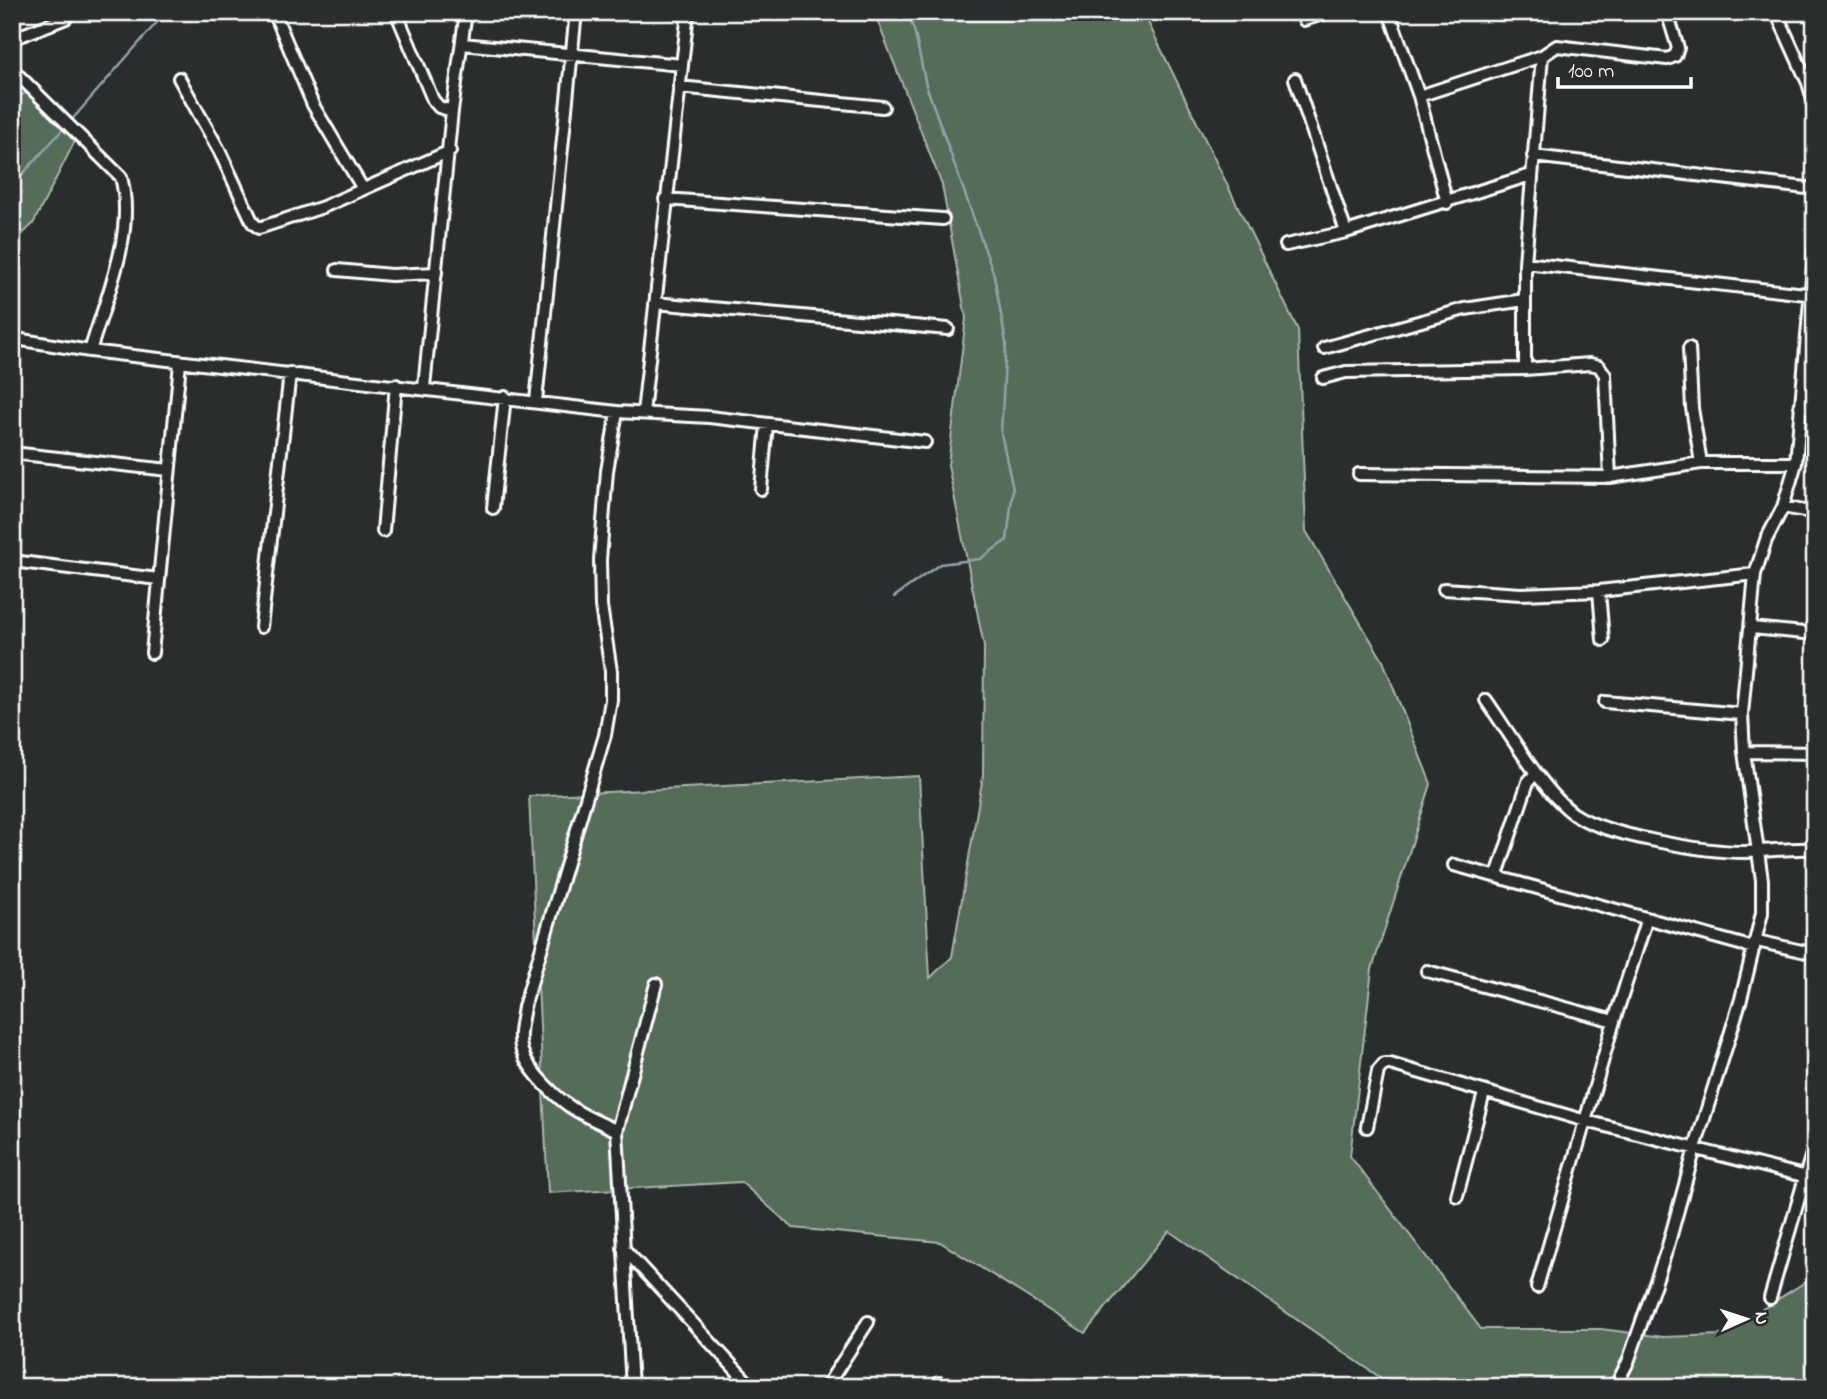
<svg xmlns="http://www.w3.org/2000/svg" width="1827" height="1399" viewBox="0 0 1827 1399" font-family="'Indie Flower',sans-serif">
<style>
.green{fill:#556c58;stroke:#aab6ac;stroke-width:2}
.lines{fill:none;stroke-linecap:round;stroke-linejoin:round}
.stream{stroke:#92a3a9;stroke-width:2.5}
.street-casing{stroke:#fff;stroke-width:16}
.street{stroke:#2a2d2e;stroke-width:10}
</style>
<rect width="100%" height="100%" fill="#2a2d2e"/>
<filter id="ink" filterUnits="userSpaceOnUse"><feTurbulence type="fractalNoise" baseFrequency=".0143" numOctaves="2"/><feDisplacementMap in="SourceGraphic" scale="14" xChannelSelector="R" yChannelSelector="G"/><feConvolveMatrix kernelMatrix="1 2 1 2 8 2 1 2 1" color-interpolation-filters="sRGB"/></filter>
<g filter="url(#ink)">
<path class="green" d="M874,12H1143L1298,330L1306,531L1383,661L1431,784L1372,969L1350,1156L1481,1329H1601L1663,1337L1721,1335L1815,1276V1387H1394L1169,1231L1085,1333L940,1242L793,1228L741,1182L548,1193L529,796L919,776L930,978L952,957L983,776L984,646L948,465L966,318L942,185Z
M29,90L80,131L33,224L12,244V102Z"/>
<g class="lines">
<path class="stream" d="M69,123L166,12
M12,186L64,128
M894,597L940,564L980,559L1007,540L1013,489L1001,433L1006,343L994,275L926,85L914,29L906,12"/>
<g class="street-casing">
<path id="street" d="M274,12L313,105L363,189
M396,12L433,100L439,107L452,111
M1389,12L1419,96L1447,203
M1776,12L1808,83L1815,106
M1304,20L1329,12
M12,39L66,18L71,12
M462,44L682,65
M12,69L121,177C136,234 106,297 90,351L617,412L709,417L925,442
M179,78L219,150L253,223L259,228L323,207L450,151
M1295,79L1346,232
M679,87L883,107
M1419,96L1542,56L1557,46L1667,59L1675,56L1678,48L1667,12
M1533,156L1815,189
M665,199L943,219
M1286,245L1346,232L1531,175
M1525,263L1815,295
M337,270L391,275L436,273
M655,303L948,329
M16,339L90,351
M1324,348L1465,309L1524,300
M1689,348L1692,408L1701,463
M1525,369V263L1542,56
M1323,378L1346,372L1525,369L1590,364L1599,366L1605,375L1610,477
M424,387L452,111L466,12
M536,401L576,12
M1800,406L1815,408
M617,412L607,471L600,560L601,606L611,671V700L605,735L524,1007C522,1021 517,1036 522,1051C529,1072 558,1100 577,1111C590,1119 604,1124 617,1131
M643,413L688,12
M12,453L169,470
M1359,474L1610,477L1701,463H1796
M761,489L767,424
M1783,507L1815,513
M493,508L505,397
M383,531L396,385
M12,561L158,579
M1444,589L1521,594L1599,591L1755,574
M1599,591L1603,640
M261,627L290,373
M1752,628L1815,634
M152,653L180,363
M1486,700C1508,731 1544,793 1574,814C1607,836 1705,852 1745,852C1768,851 1792,848 1815,849
M1605,702L1742,714
M1744,752L1815,753
M1454,865L1754,948
M1497,875L1528,782L1536,773
M1757,941L1815,954
M1427,971L1614,1021
M1367,1127L1378,1071L1384,1064H1390L1586,1121L1815,1179
M1457,1196L1484,1093
M623,1248L752,1387
M1537,1287L1614,1021L1647,918
M1770,1298L1815,1143
M632,1387L617,1131L656,984
M826,1387L868,1322
M935,1387L939,1383
M1615,1387L1628,1362L1668,1246L1695,1148L1741,999L1762,913V880L1744,752L1742,714L1755,574L1766,540L1783,507L1796,463L1815,243"/>
</g>
<use href="#street" class="street"/>
</g>
</g>
<rect width="1827" height="1399" fill="none" stroke="#2a2d2e" stroke-width="42"/>
<rect x="21" y="21" width="1785" height="1357" fill="none" stroke="#fff" stroke-width="2.5" filter="url(#ink)"/>
<g transform="translate(1746 1319) rotate(87)" stroke="#2a2d2e" stroke-width="5" paint-order="stroke">
<path d="M0-5L12 26L0 18L-12 26Z" fill="#ffffff"/>
<text y="-10" font-size="19" font-weight="bold" text-anchor="middle" fill="#ffffff">N</text>
</g>
<path d="M1558 77v10h133v-10" fill="none" stroke="#ffffff" stroke-width="3.5"/>
<text x="1568" y="77" font-size="21" fill="#ffffff" stroke="#2a2d2e" stroke-width="5" paint-order="stroke">100 m</text>
</svg>
